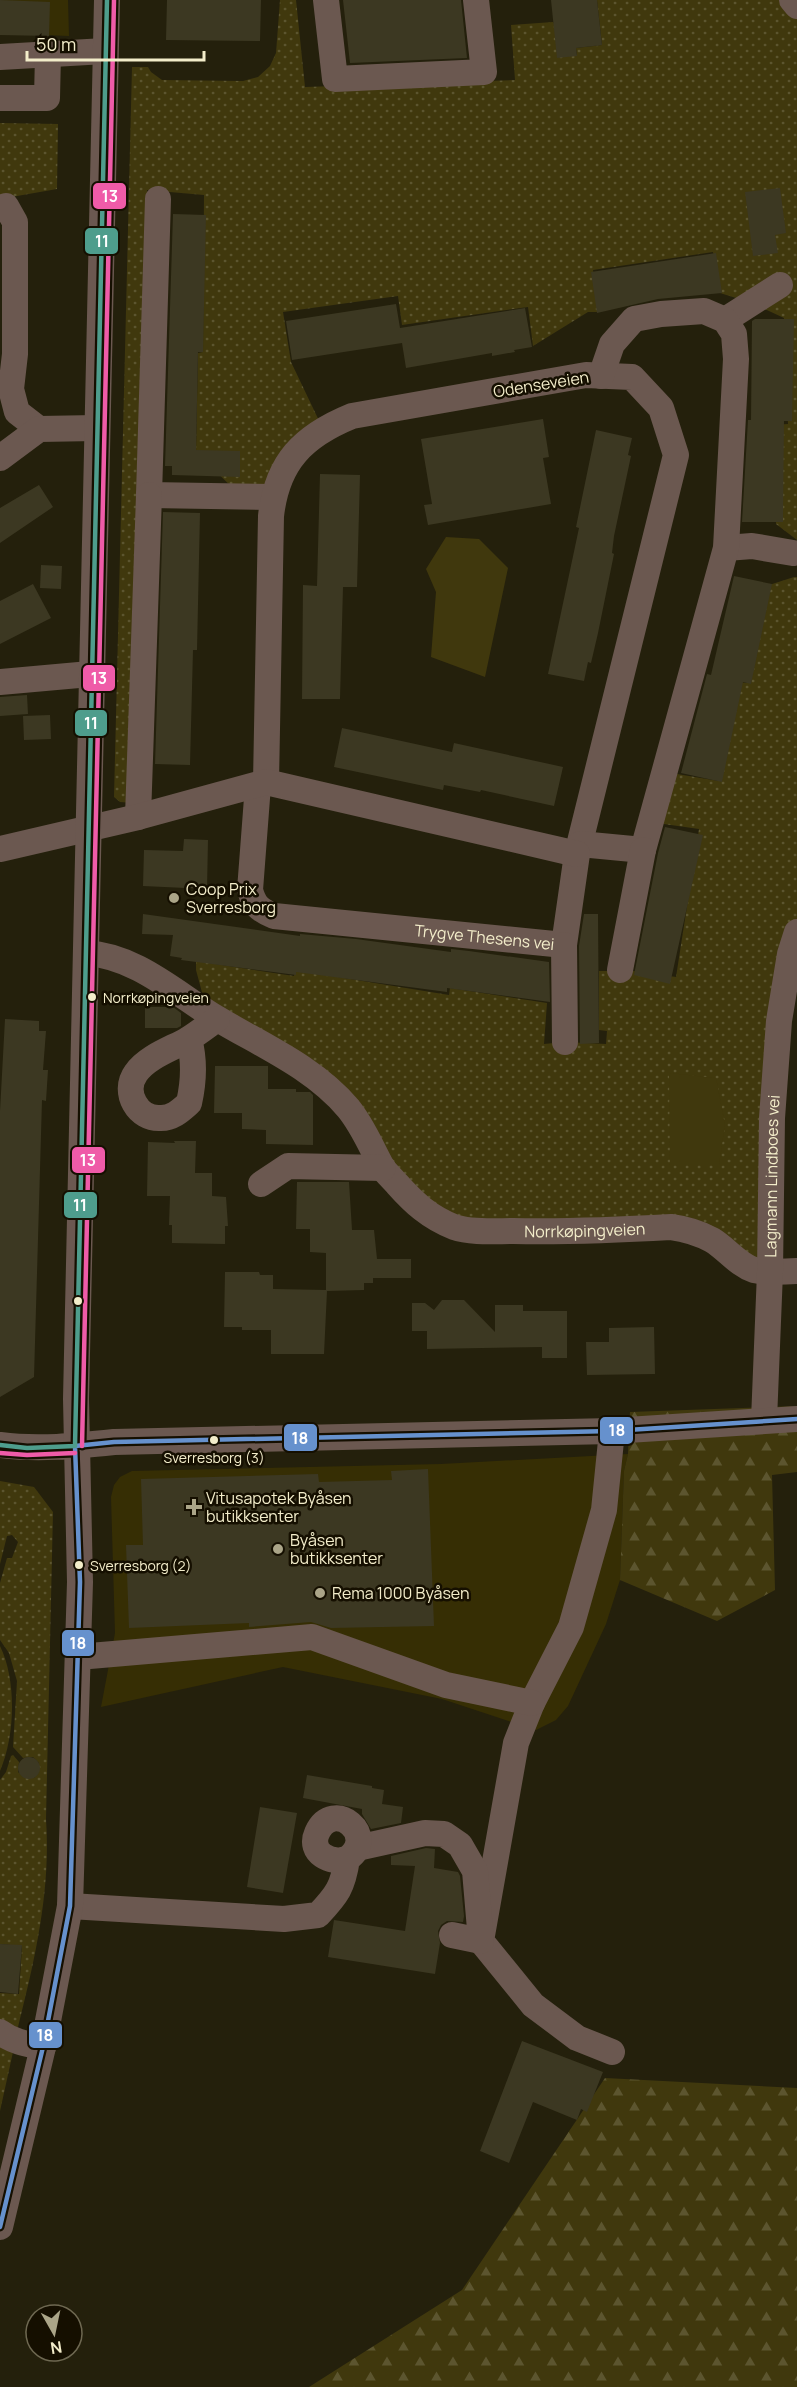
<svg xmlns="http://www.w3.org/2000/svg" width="797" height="2387" viewBox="0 0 797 2387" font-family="Manrope,sans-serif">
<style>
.built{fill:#362e04}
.grass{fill:url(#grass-dots)}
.forest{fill:url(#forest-firs)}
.park{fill:#40380d}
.building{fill:#3c3822}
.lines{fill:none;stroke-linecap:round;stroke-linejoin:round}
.minor{stroke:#6b5850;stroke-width:26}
.bus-1-casing{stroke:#150f00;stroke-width:9}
.bus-2-casing{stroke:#150f00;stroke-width:9}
.bus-3-casing{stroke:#150f00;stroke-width:9}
.bus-1{stroke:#6691cd;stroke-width:4.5}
.bus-2{stroke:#4e9d8c;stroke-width:4.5}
.bus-3{stroke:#ef5ba8;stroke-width:4.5}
.poi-dot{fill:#aba588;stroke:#150f00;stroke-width:2}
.bus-dot{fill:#f3edca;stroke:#150f00;stroke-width:2}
.labels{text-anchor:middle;stroke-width:5;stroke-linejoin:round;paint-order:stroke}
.bus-label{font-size:14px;fill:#f3edca;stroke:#150f00;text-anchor:start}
.street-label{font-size:16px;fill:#f3edca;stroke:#150f00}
.poi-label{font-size:16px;fill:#f3edca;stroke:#150f00;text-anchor:start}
.line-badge{stroke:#150f00;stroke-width:2}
.badge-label{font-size:16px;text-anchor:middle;font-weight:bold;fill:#fff}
</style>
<defs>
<pattern id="grass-dots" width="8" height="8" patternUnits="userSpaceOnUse" patternTransform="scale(1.5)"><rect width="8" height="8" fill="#40380d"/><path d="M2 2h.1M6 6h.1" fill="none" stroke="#5c552f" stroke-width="1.8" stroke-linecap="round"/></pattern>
<pattern id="forest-firs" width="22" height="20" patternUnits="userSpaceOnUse" patternTransform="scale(1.5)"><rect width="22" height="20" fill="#40380d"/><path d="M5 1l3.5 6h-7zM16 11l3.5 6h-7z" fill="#5c552f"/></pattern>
</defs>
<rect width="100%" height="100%" fill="#24200c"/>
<path class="built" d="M0,0H68L69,36L0,33Z
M628,1454L624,1471L620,1580L606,1624L568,1706L556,1720L536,1730L442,1699L283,1667L101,1707L115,1633L111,1497L114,1485L120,1477L132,1471L441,1464Z"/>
<path class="grass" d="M280,0H296L305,87L515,80L511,25L553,22L577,56L576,48L602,45L597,0H789L797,8V540L776,524L773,425L788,424L784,318L752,303L720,293L713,252L593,270L599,312H588L533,346L528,307L402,325L398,296L283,312L291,362L323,429L278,480L241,496L196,452L198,353L203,352L204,195L147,190L134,803L120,802L114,797L132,67H148L151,72L162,80L243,81L258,77L270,66L276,53Z
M0,123L58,124L57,189L0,199Z
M794,577H797V932L770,1272L689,1230L470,1223L415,1204L314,1077L207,1011L196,970V961L294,976L295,970L449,995L450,988L547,1003L544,1044L565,1042L606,1044L607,1031L599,1030V971H634L676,977L699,829L657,823L665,772L719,781L739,682L747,683L766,586Z
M0,1481L34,1487L53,1512L46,1819C51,1890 35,1959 18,2027L15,2030L0,2024V1993L19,1994L22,1946L0,1944V1780L6,1772L11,1756L13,1755L19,1762L18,1772L25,1778H34L39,1772V1763L33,1757L23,1758L13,1747L17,1681L9,1653L0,1640V1583L7,1558H12L18,1542L12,1535L7,1536L0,1564Z
M0,1646C17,1681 15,1736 0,1771Z
M0,2043L13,2052L0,2111Z"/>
<path class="forest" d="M797,1406V1472L772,1475L775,1590L717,1621L620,1580L624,1471L628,1454L630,1412Z
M605,2078L797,2088V2387H309L462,2290Z"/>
<path class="park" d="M446,537L479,539L508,568L485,677L431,657L436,592L426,569Z
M669,1073L716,1078L725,1125L719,1165H670Z"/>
<path class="building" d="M0,0L50,2L49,36L0,35Z
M167,0H261L260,41L166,40Z
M343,0H461L467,58L350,63Z
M551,0H597L602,45L576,48L577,56L557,58Z
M780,188L786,233L775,235L778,253L753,256L745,192Z
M173,214L206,215L203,352H198L196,450L240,451V477L172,475V466H165Z
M716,253L722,293L658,299L597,313L591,272Z
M396,304L400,328L525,308L532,347L514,350L515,352L492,356V353L406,368L402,343L292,360L286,321Z
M755,319H794L792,421H784L783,522H742L748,420H751L752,321Z
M543,419L549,457L543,458L551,504L428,525L424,505L432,504L421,439Z
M596,430L632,438L628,455L631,456L614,536L612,553L614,554L598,633L591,663L588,662L584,681L548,674L579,528L576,527Z
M320,474L360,475L357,587H343L340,699H302L303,585L317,586Z
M39,485L53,507L0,543V508Z
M163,512L200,513L197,650H193L190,765L155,764Z
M41,565L62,566L61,589L40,588Z
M734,576L772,584L751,684L743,682L722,782L681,773L707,674L711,675Z
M33,584L51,618L0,644V601Z
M27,695L28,714L0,716V697Z
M50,715L51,739L24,740L23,716Z
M342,728L452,752L454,743L563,767L554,806L481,790L480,792L444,785L443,790L334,767Z
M665,827L703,835L670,984L634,975L658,853Z
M184,839L208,840L207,889L143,886L144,850L183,851Z
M143,914L300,936V934L356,939L451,952V949L469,951L549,962L550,1002L447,988V992L296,972V975L181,960L182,958L170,956L173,935L142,934Z
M584,914H598L599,1043L580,1044L579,946Z
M145,1007H173L181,1013V1026L177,1028H145Z
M5,1019L39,1021V1031H46L43,1070H48L46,1101L42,1100L34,1377L0,1397V1111Z
M215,1066H268V1089H296V1092H310L313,1095V1145L266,1144V1130L242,1129V1113H214Z
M174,1141H196L195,1173H212V1196L226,1197L228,1226H225V1244L172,1243V1225H169L170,1196H147L148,1142L175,1143Z
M297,1182H349L352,1230H374L377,1259H411V1278H373V1283H364V1290L327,1291L324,1354H271V1330H242V1327H224L225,1272H259L260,1275H273V1289L326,1290V1253L310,1252V1229H296Z
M442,1300H464L495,1332V1305H523V1311H567V1358H542V1347L427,1349V1331H412V1303H425L434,1310Z
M654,1327L655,1374L587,1375L586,1342H609V1328Z
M428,1469L434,1626L331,1628L311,1622L249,1627V1623L129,1628L126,1545H143L141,1479L318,1474L319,1482L392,1480L391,1471Z
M18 1768a11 11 0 1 1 22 0a11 11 0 1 1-22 0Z
M307,1775L372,1786V1788L384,1790L382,1804L403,1807L401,1823L371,1829L362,1814V1809L303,1798Z
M260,1807L297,1813L283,1893L247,1887Z
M426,1848L435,1849L434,1868L458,1872L460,1876L464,1916L463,1922L447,1921L441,1925L438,1931L440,1943L435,1974L328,1957L334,1920L405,1931L415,1866L391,1865V1856Z
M0,1944L22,1945L18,1994L0,1992Z
M522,2041L603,2072L587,2112L581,2109L577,2120L533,2102L509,2163L480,2151Z"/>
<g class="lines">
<g class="minor">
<path d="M326,0L335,79L484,72L476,0"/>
<path d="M792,0L797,6"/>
<path d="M0,57L105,51"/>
<path d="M0,98H47L48,54"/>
<path d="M158,199L149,495L273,497"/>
<path d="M0,208L6,206L15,222V354L11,389L17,412L39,429"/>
<path d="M725,320L780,285"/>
<path d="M0,458L39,429L96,428"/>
<path d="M726,548L752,546L793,553"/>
<path d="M0,682L90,674"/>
<path id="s1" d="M258,785L250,890C254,905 259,910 274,916L564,945L577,854L676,455L661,408L632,377L586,375L352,416C303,436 277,462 271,516L266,782"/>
<path d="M138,817L149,495"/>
<path d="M580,844L643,850L726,548L736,359L734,334L725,320L704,311L661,314L634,319L612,344L601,376"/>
<path d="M0,849L138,817L266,782L577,854"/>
<path d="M564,945L565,1042"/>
<path id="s2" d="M86,953C137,956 176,994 218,1019C263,1046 313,1067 348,1108C363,1126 371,1147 382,1167C386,1173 392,1178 397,1184C414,1203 429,1217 454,1227C471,1233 495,1231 513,1231C566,1232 618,1230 671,1227C686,1229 699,1233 712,1240C727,1249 737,1264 754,1270C768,1273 783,1272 797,1271"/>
<path d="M620,970L643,850"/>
<path d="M189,1039C195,1061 194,1081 189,1103C181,1110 173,1118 161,1118C138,1120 122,1092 136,1073C147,1057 171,1049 187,1040C197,1034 207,1026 217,1019"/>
<path d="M261,1184L288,1166L383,1168"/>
<path id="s3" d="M764,1420L770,1272L772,1118L779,1021L790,954L797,932"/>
<path d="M612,1431L604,1510L571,1627L532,1703L516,1743L481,1941L533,2005L577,2038L612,2052"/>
<path d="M0,1445C38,1450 76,1446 114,1442L612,1431L797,1419"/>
<path d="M78,1657L312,1637L446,1685L532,1703"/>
<path d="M357,1848L425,1833L444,1834L460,1845L475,1871L481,1941L452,1935"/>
<path d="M70,1906L284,1919L318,1915C337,1895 343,1887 347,1859C380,1836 333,1797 317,1833C308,1853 331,1864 347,1859"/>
<path d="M0,2032C13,2042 27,2044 43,2047"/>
<path d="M0,2227L43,2047L70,1906L80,1582L76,1399L107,0"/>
</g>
<g class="bus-1-casing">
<path id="bus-1" d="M75,1446L114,1442L612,1431L797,1419
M0,2227L43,2047L70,1906L80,1582L75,1446"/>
</g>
<g class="bus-2-casing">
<path id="bus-2" d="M0,1445L27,1448L75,1446
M75,1446L107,0"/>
</g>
<g class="bus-3-casing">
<path id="bus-3" d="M82,1446L114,0
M0,1453L27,1455L75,1453"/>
</g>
<use href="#bus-1" class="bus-1"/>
<use href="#bus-2" class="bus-2"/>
<use href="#bus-3" class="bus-3"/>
</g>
<g class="poi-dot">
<circle cx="174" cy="898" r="6"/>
<path d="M191 1498h6v6h6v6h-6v6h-6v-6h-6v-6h6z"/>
<circle cx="278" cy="1549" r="6"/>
<circle cx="320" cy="1593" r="6"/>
</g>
<g class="bus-dot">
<circle cx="92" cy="997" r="5"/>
<circle cx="78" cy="1301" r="5"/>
<circle cx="214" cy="1440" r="5"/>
<circle cx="79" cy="1565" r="5"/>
</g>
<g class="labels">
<g class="bus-label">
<text x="103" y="1003">Norrkøpingveien</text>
<text x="214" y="1463" text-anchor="middle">Sverresborg (3)</text>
<text x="90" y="1571">Sverresborg (2)</text>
</g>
<g class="street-label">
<text transform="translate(541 384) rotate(-9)" y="6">Odenseveien</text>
<text dy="6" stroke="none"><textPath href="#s1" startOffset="354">Trygve Thesens vei</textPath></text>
<text dy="6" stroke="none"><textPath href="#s3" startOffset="244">Lagmann Lindboes vei</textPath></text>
<text dy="6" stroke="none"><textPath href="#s2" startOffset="602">Norrkøpingveien</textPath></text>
</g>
<g class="poi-label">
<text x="186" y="895">Coop Prix<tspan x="186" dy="18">Sverresborg</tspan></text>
<text x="206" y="1504">Vitusapotek Byåsen<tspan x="206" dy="18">butikksenter</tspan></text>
<text x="290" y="1546">Byåsen<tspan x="290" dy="18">butikksenter</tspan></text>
<text x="332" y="1599">Rema 1000 Byåsen</text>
</g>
</g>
<g class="line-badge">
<rect x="92" y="182" width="35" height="28" rx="6" fill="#ef5ba8"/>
<rect x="84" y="227" width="35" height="28" rx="6" fill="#4e9d8c"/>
<rect x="82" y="664" width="34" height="28" rx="6" fill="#ef5ba8"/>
<rect x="74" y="709" width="34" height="28" rx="6" fill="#4e9d8c"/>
<rect x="71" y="1146" width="35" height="28" rx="6" fill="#ef5ba8"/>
<rect x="63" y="1191" width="35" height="28" rx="6" fill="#4e9d8c"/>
<rect x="599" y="1416" width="35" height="29" rx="6" fill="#6691cd"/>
<rect x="283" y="1423" width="35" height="29" rx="6" fill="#6691cd"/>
<rect x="61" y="1629" width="34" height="28" rx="6" fill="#6691cd"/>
<rect x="28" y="2021" width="35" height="28" rx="6" fill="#6691cd"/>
</g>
<g class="badge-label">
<text x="110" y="202">13</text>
<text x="102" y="247">11</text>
<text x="99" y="684">13</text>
<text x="91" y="729">11</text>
<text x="88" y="1166">13</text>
<text x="80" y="1211">11</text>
<text x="617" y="1436">18</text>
<text x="300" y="1444">18</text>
<text x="78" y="1649">18</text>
<text x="45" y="2041">18</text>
</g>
<g transform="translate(54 2333) rotate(171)"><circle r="28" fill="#150f00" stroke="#6e6851" stroke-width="1.5"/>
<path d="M0-4.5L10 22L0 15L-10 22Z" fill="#aba588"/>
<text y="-9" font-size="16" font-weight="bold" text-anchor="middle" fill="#f3edca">N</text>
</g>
<path d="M27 51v9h177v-9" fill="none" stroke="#f3edca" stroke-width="3"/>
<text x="36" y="51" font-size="18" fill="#f3edca" stroke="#150f00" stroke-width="4.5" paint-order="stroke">50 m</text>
</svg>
